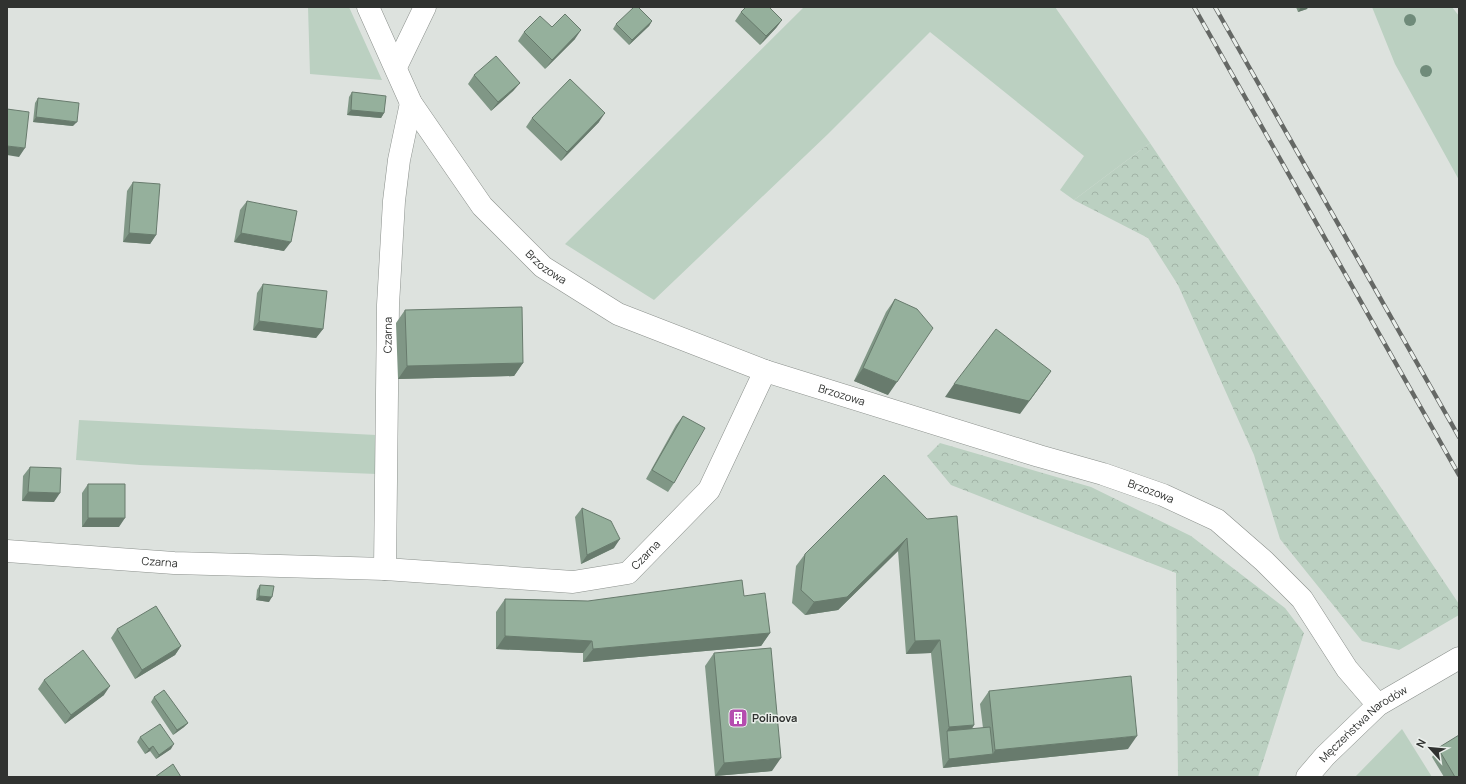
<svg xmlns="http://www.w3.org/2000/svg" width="1466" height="784" viewBox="0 0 1466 784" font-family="Manrope,sans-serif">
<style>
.green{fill:#bbd0c1}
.forest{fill:url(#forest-crowns)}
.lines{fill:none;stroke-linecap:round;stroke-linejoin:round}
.minor-casing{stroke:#8b908c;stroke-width:23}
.minor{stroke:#fff;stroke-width:22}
.rail-casing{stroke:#656865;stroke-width:4.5}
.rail{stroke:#eaefeb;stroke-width:3;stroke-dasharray:9;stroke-linecap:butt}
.tree{fill:#6f8b7a}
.wall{fill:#809786}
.shaded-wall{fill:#687b6d}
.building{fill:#95b09c;stroke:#687b6d}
.labels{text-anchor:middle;stroke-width:3;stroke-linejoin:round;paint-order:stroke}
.street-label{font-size:11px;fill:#303230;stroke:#eaefeb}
.poi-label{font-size:11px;font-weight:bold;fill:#303230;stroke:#eaefeb;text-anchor:start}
</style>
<defs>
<pattern id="forest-crowns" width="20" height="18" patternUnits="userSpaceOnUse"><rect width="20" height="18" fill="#bbd0c1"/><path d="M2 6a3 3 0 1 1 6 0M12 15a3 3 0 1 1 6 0" fill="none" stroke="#a1b3a6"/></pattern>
</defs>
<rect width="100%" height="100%" fill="#dde2de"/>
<path class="green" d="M308,7H349L382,80L310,74Z
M804,7H1055L1150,143L1074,200L1060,190L1084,156L930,32L828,134L654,300L565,244Z
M1372,7H1452L1459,16V180L1395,64Z
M79,420L376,435L377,474L140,465L76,460Z
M1402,729L1432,777H1355Z"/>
<path class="forest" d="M1150,143L1459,604V615L1399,650L1362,641L1280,539L1254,455L1178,285L1148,238L1074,200Z
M940,443L1091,487L1191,536L1285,608L1304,633L1258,777H1178L1176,573L951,485L927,456Z"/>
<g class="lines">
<g class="minor-casing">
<g id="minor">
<path id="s1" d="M368,7L411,103L482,206L543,267L618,314L765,371L1039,456L1103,474L1163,495L1217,520L1264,561L1302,599L1347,669L1378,705"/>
<path d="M396,67L425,7"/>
<path id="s2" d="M7,551L174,563L385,569L573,582L628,573L709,490L765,371"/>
<path id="s3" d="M385,569L388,305L394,201L399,160L411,103"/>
<path id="s4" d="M1307,777L1325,756L1378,705L1459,658"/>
</g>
</g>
<use href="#minor" class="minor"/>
<g class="rail-casing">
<path id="rail" d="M1194,7L1459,475
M1215,7L1459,437"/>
</g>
<use href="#rail" class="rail"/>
</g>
<g class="tree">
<circle cx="1410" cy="20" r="6"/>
<circle cx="1426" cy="71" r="6"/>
</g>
<path class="wall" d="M1296,7H1308L1307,9L1298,12Z
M741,12L782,20L776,28L760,45L735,21Z
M652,21L649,26L629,45L613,29L616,24Z
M552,27L575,39L545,69L518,41L524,32Z
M474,75L520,83L513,91L491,111L468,84Z
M352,92L384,113L381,118L347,115L349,97Z
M38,98L73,126L33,122L35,103Z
M532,118L599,122L561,161L526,127Z
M133,182L156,235L150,244L123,242L127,191Z
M247,201L284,251L234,242L240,210Z
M263,284L323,329L316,338L253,330L257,293Z
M895,299L888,395L854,381L886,312Z
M405,310L523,363L514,376L398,379L396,323Z
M683,416L674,483L668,492L646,479L676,425Z
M30,467L54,502L22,501L23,476Z
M884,475L974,725L972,729L983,728L980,704L989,691L1128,749L943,768L931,653L906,654L898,551L838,610L805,615L792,603L796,566L805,554Z
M88,484L119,527H82V493Z
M582,508L614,548L581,564L575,517Z
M260,585L269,602L256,600L257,590Z
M744,596L770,633L761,646L583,662V653L496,649V612L505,599L588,601Z
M117,629L181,646L175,655L135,679L111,638Z
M714,653L772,771L715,776L705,666Z
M44,680L104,695L65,724L38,689Z
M154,697L188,723L184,727L173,735L151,702Z
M140,737L171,749L156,759L150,751L145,754L137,742Z
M1438,748L1459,777H1444L1432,757Z"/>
<path class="shaded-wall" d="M1301,7H1308L1307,9L1298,12Z
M782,20L776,28L760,45L766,36Z
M652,21L649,26L629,45L632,40Z
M581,30L575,39L545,69L552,60Z
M520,83L513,91L491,111L498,102Z
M351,110L384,113L381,118L347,115Z
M605,113L599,122L561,161L567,152Z
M36,117L77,122L73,126L33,122Z
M7,146L25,148L19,157L7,155Z
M129,233L156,235L150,244L123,242Z
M241,233L291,242L284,251L234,242Z
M259,321L323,329L316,338L253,330Z
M523,363L514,376L398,379L407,366Z
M863,368L897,382L888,395L854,381Z
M1051,371L1042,384L1020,414L945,397L954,384Z
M28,492L60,493L54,502L22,501Z
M88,518H125L119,527H82Z
M907,538L898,551L838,610L805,615L814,602Z
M620,539L614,548L581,564L587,555Z
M259,596L272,597L269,602L256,600Z
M770,633L761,646L583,662L593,649Z
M505,636L592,641L583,653L496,649Z
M940,640L931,653L906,654L915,641Z
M181,646L175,655L135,679L142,670Z
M110,686L104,695L65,724L71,715Z
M188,723L184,727L173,735L177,730Z
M974,725L965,738L947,731L949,727Z
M1137,736L1128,749L943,768L949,759L993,754L995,750Z
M174,744L171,749L156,759L159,755Z
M153,746L150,751L145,754L149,749Z
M781,758L772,771L715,776L724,763Z"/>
<path class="building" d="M634,7H638L652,21L632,40L616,24Z
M746,7H769L782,20L766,36L741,12Z
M565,14L581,30L552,60L524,32L540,16L552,27Z
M496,56L520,83L498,102L474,75Z
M570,79L605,113L567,152L532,118Z
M352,92L386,96L384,113L351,110Z
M38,98L79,103L77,122L36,117Z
M7,109L29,112L25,148L7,146Z
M133,182L160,184L156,235L129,233Z
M247,201L297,211L291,242L241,233Z
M263,284L327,291L323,329L259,321Z
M895,299L917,309L933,328L897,382L863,368Z
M522,307L523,363L407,366L405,310Z
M996,329L1051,371L1029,401L954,384Z
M683,416L705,428L674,483L652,470Z
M30,467L61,468L60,493L28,492Z
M884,475L927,519L957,516L974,725L949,727L940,640L915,641L907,538L847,597L814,602L801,590L805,554Z
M88,484H125V518H88Z
M582,508L611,521L620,539L587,555Z
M742,580L744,596L765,593L770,633L593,649L592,641L505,636V599L588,601Z
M260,585L274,586L272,597L259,596Z
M156,606L181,646L142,670L117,629Z
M771,648L781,758L724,763L714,653Z
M83,650L110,686L71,715L44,680Z
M1131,676L1137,736L995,750L989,691Z
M164,690L188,723L177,730L154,697Z
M160,724L174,744L159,755L153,746L149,749L140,737Z
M990,727L993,754L949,759L947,731Z
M1459,735V777H1455L1438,748Z
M173,764L181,777H155Z"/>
<defs>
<g id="building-square" transform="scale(1)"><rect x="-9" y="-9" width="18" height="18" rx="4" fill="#b54caf" stroke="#eaefeb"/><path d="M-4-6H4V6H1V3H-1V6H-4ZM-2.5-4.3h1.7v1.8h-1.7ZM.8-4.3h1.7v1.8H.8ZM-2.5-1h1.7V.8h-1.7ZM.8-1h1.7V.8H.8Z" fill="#fff"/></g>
</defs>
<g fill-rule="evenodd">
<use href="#building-square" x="738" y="718"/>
</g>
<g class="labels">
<g class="street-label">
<text dy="4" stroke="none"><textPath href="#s1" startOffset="319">Brzozowa</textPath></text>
<text dy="4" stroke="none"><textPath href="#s3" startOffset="234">Czarna</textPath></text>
<text dy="4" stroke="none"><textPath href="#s1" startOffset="643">Brzozowa</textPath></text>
<text dy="4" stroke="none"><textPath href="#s1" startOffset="967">Brzozowa</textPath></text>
<text dy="4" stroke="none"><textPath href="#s2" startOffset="648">Czarna</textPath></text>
<text dy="4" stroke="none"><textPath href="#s2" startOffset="153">Czarna</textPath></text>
<text dy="4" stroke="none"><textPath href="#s4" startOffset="78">Męczeństwa Narodów</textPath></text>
</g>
<g class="poi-label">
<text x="752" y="722">Polinova</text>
</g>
</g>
<rect width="1466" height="784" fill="none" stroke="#303230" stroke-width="16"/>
<g transform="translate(1430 748) rotate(297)" stroke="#eaefeb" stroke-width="3" paint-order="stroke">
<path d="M0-3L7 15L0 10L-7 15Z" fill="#303230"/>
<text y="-6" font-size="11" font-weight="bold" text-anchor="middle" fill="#303230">N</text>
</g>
</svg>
